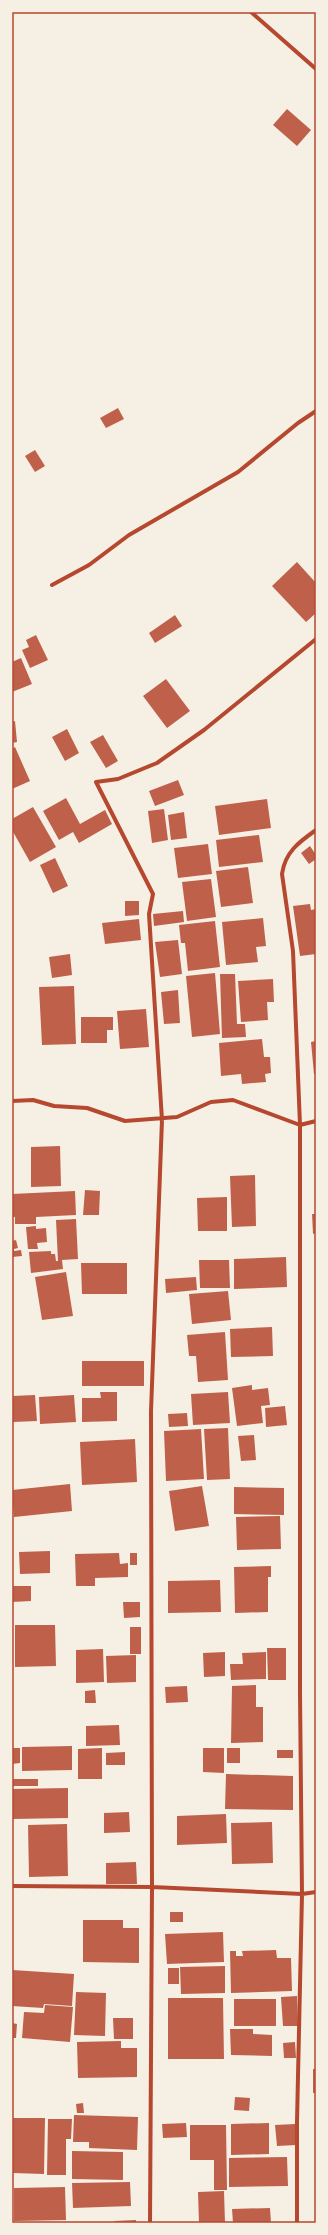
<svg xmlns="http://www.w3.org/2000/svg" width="328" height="2235" viewBox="0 0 328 2235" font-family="'Golos Text',sans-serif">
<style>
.building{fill:#bf614a}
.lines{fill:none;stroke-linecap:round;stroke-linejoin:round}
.minor{stroke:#b5482f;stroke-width:4}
.neatline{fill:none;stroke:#b5482f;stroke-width:1.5}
</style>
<rect width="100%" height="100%" fill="#f6efe4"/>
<path class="building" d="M287,109L311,130L297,146L273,125Z
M118,408L124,419L106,428L100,418Z
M35,450L45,466L35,472L25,456Z
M297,562L316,583V613L306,622L272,586Z
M175,615L182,626L155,643L149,633Z
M36,635L48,660L30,668L22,650L29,647L26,640Z
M21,658L32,684L12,692V662Z
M166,679L190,711L167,728L143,696Z
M15,721L17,742L12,743V722Z
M67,729L79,753L65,761L52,737Z
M103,735L118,761L106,768L90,742Z
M15,747L30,781L12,789V749Z
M178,780L184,795L155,806L149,791Z
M66,798L80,824L105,810L112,824L79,843L73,832L59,840L43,811Z
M267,799L271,828L219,835L215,806Z
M33,807L56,847L30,862L12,830V819Z
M164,809L168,840L152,843L148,811Z
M184,812L187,838L171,840L168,815Z
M259,835L263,862L219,867L216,840Z
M208,844L212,874L178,878L174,848Z
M310,846L316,855V859L309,864L301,853Z
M55,858L68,886L53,893L40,865Z
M248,867L253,903L221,907L216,871Z
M211,879L216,917L187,921L182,882Z
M125,901H139V915L125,916Z
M310,904L311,910L316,909V954L300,956L293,906Z
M183,911L184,922L154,926L153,914Z
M263,918L266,946L256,947L258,962L226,965L222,922Z
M139,919L141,940L105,944L102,923Z
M215,921L220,967L188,971L185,943H181L179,925Z
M178,940L182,974L160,977L155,942Z
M70,954L72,975L52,978L49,957Z
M215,973L220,1034L192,1037L186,976Z
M220,974H235L237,1024H245L246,1037L222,1038Z
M273,979L274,1002H267L268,1020L241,1022L238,981Z
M74,986L76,1044L42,1045L39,987Z
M178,990L180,1023L164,1024L161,992Z
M146,1009L149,1047L120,1049L117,1011Z
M81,1017H113V1030H107V1043H81Z
M262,1039L264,1057H270L271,1073L265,1074L266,1082L242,1084L241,1074L221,1076L219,1043Z
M316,1041V1074H314L311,1042Z
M60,1146L61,1186L31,1187V1147Z
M255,1175L256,1226L232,1227L230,1176Z
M85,1190L100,1191L99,1215H83Z
M75,1191L76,1215L36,1217V1224H15V1217H12V1194Z
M227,1197V1231H198L197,1198Z
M312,1214H316V1233L313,1234Z
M76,1219L78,1259L62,1260L63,1269L31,1273L29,1252L51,1251V1254H55L56,1261H58L56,1220Z
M36,1226V1229L46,1228L47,1242L37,1243L38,1249H28L26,1227Z
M16,1240L18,1248L14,1249V1251L21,1250L22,1256L12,1257V1241Z
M286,1257L287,1287L234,1289V1259Z
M199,1260H229L230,1288H200Z
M81,1263H127V1294H82Z
M66,1272L73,1316L42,1320L35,1277Z
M196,1277L197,1290L166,1293L165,1279Z
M228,1291L231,1320L192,1324L189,1294Z
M272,1327L273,1356L231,1357L230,1329Z
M225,1332L228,1380L198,1382L196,1356H189L187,1335Z
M82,1361H144V1386H82Z
M252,1385V1390L268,1388L270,1405L261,1406L263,1423L237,1426L232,1388Z
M100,1392H117V1421L82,1422V1398H101Z
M228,1392L230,1423L193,1425L191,1394Z
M35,1395L37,1421L13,1422L12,1396Z
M74,1395L76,1422L40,1424L39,1397Z
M285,1406L287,1425L266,1427L265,1408Z
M187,1413L188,1426L169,1427L168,1414Z
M228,1428L230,1479L207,1480L204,1429Z
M201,1429L204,1479L166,1481L164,1431Z
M254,1435L256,1460L241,1461L238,1436Z
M135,1439L137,1482L82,1485L80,1442Z
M70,1484L72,1511L14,1517L12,1490Z
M202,1486L209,1526L175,1531L169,1491Z
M234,1487L284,1488V1515L234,1514Z
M280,1516L281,1549L237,1550L236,1517Z
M50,1551V1573L20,1574L19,1552Z
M119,1553L120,1564L128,1563V1577L95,1578V1586H76L75,1554Z
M130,1553H137V1565H130Z
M271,1566V1577H268V1612L235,1613L234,1567Z
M220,1580L221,1612L168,1613V1581Z
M12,1586H31V1601L12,1602Z
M123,1602H140V1617L124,1618Z
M15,1625H55L56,1666L15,1667Z
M130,1627H141V1654H130Z
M267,1648H286V1680H268Z
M103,1649L104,1682L76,1683V1650Z
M225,1652V1676L204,1677L203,1653Z
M266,1652V1679L231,1680L230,1664H243L242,1653Z
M136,1655V1682L107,1683L106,1656Z
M256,1685V1707H263V1742L231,1743L232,1686Z
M187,1686L188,1702L166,1703L165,1687Z
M95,1690L96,1703H85V1691Z
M119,1725L120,1745L86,1746V1726Z
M72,1746V1770L22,1771V1747Z
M12,1748H20V1763L12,1764Z
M102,1748V1779H78V1749Z
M203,1748H224V1773L203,1772Z
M227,1748H240V1763H227Z
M277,1750H293V1758H277Z
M125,1752V1765H106V1753Z
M226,1774L293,1776V1810L225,1809Z
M12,1779H38V1786H13Z
M68,1788V1818L12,1819V1789Z
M129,1812L130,1832L104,1833V1813Z
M226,1814L227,1843L177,1845V1816Z
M272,1822L273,1863L232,1864L231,1823Z
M67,1824L68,1876L29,1877L28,1825Z
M136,1862L137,1884H106V1863Z
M170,1912H183V1922H170Z
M83,1920H123V1928H139V1963L83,1962Z
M223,1932L224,1962L167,1964L165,1934Z
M276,1950L277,1958H291L292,1991L231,1993L230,1951H236V1956H243L242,1951Z
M225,1966V1993L181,1994L180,1967Z
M168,1968H179V1984H168Z
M12,1970L74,1974L72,2006L44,2004L43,2008L12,2006Z
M76,1992L106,1993L105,2036L74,2035Z
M297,1996L298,2026H283L281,1997Z
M168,1998H223L224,2059H168Z
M234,1999H276V2026H234Z
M45,2005L73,2007L70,2042L22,2038L24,2012L44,2013Z
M113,2018H133V2039H114Z
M12,2023L17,2024L16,2038H12Z
M230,2029H253V2034L272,2035V2056L231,2055Z
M121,2041V2048H137V2077L78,2078L77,2042Z
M295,2042L296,2058H284L283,2043Z
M313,2069H316V2093H313Z
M235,2097L250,2098L249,2111L234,2110Z
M83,2103L84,2113H77L76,2104Z
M74,2115L138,2117L137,2150L89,2148V2142H73Z
M12,2118H45L44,2174L13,2173Z
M48,2119H72L71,2139H66V2175H47Z
M186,2123L187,2137L163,2138L162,2124Z
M269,2123V2154L231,2155V2124Z
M295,2124L296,2145L277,2146L275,2125Z
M190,2125H226L227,2190H214V2160H190Z
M72,2151L123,2152V2180L72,2179Z
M287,2157L288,2186L229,2187V2158Z
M130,2182L131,2206L73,2208L72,2183Z
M65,2187L66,2220L14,2221V2188Z
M224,2191L225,2223H199L198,2192Z
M270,2208L271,2223H233L232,2209Z
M136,2220V2223H115V2221Z"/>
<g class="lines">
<path class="minor" d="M251,12L316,69
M52,585L89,565L129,535L238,472L298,423L316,411
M12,1101L33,1100L54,1106L87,1108L125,1121L177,1117L211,1102L233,1100L300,1125L316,1121
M12,1886L152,1887L302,1894L316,1892
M150,2223L152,1887L151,1411L162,1120L149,914L153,894L96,782L118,779L157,763L204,730L316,639
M297,2223V2122L302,1894L300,1693V1125L293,951L282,874C285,852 299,842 316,830"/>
</g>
<rect width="328" height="2235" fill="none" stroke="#f6efe4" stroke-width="26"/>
<rect x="13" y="13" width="302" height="2209" class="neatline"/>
</svg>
